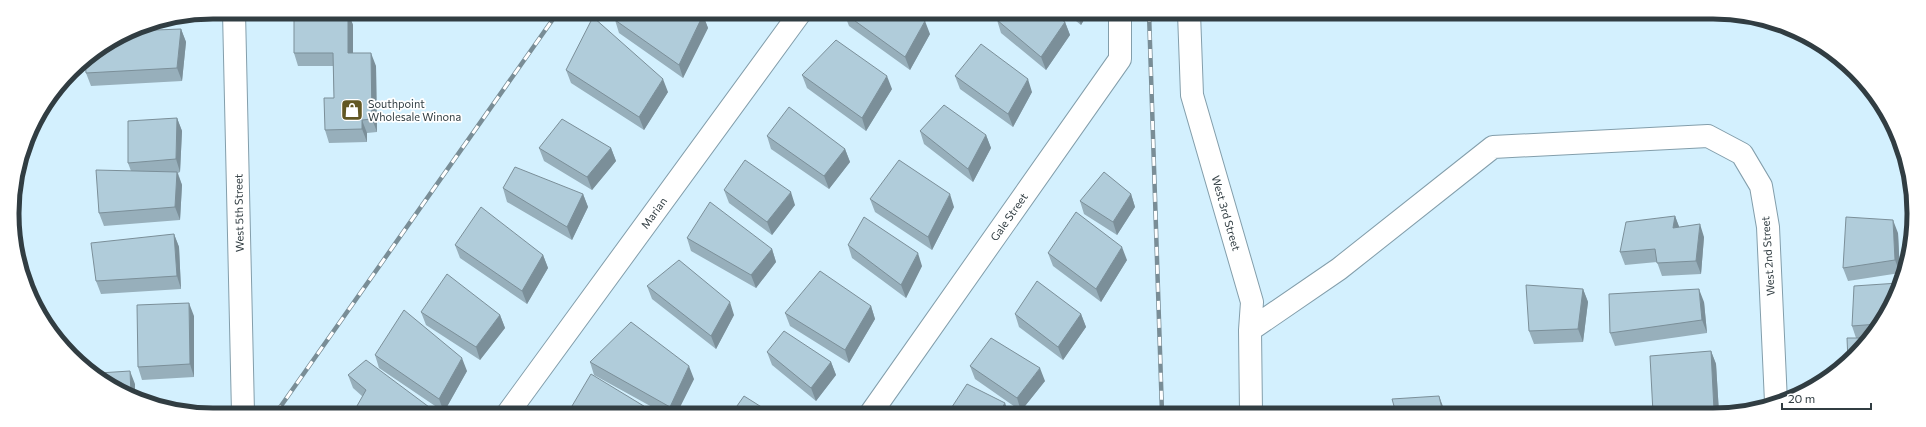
<svg xmlns="http://www.w3.org/2000/svg" width="1926" height="427" viewBox="0 0 1926 427" font-family="Commissioner,sans-serif">
<style>
.lines{fill:none;stroke-linecap:round;stroke-linejoin:round}
.minor-casing{stroke:#839eab;stroke-width:24}
.minor{stroke:#fff;stroke-width:22}
.rail-casing{stroke:#798d96;stroke-width:4.5}
.rail{stroke:#fff;stroke-width:3;stroke-dasharray:9;stroke-linecap:butt}
.wall{fill:#97afbb}
.shaded-wall{fill:#7b8f99}
.building{fill:#b0ccda;stroke:#7b8f99}
.labels{text-anchor:middle;stroke-width:3.5;stroke-linejoin:round;paint-order:stroke}
.poi-label{font-size:11px;fill:#313d42;stroke:#fff;text-anchor:start}
.street-label{font-size:11px;fill:#313d42;stroke:#fff}
.rim{fill:none;stroke:#313d42;stroke-width:5}
</style>
<rect width="100%" height="100%" fill="#d3f0fe"/>
<g class="lines">
<g class="minor-casing">
<path id="minor" d="M234,12L243,413
M1189,13L1192,95L1252,302L1250,330L1251,413
M1250,330L1339,269L1493,147L1708,136L1742,154L1761,186L1768,227L1776,402
M508,413L800,13
M871,413L1120,59V13"/>
</g>
<use href="#minor" class="minor"/>
<g class="rail-casing">
<path id="rail" d="M1149,13L1162,413
M276,413L558,12"/>
</g>
<use href="#rail" class="rail"/>
</g>
<path class="wall" d="M348,12L353,25V53L376,66L377,132L367,133V142L329,143L325,130L334,98L333,66H298L294,53Z
M704,13H716L712,18Z
M844,13L930,34L910,70L849,26Z
M1066,13H1088L1081,25Z
M703,15L708,28L683,78L619,33L615,20Z
M997,20L1065,22L1070,35L1046,70L1001,33Z
M181,29L186,42L182,81L91,86L86,73Z
M566,70L668,92L644,130L571,83Z
M802,75L892,89L866,131L807,88Z
M955,76L1032,92L1013,127L960,89Z
M177,118L182,131L180,172L178,173L182,185L180,220L104,226L99,213L131,171L128,163Z
M920,131L986,135L991,148L973,182L924,144Z
M767,136L845,149L850,162L829,189L771,149Z
M539,148H611L616,161L592,190L544,161Z
M503,188L583,194L588,207L572,240L507,202Z
M724,190L795,205L772,235L729,203Z
M1131,194L1135,207L1117,235L1084,214L1080,201Z
M870,199L954,207L932,250L875,212Z
M1675,216L1679,227L1704,237L1701,274L1662,276L1657,262L1625,265L1620,252Z
M1898,233L1900,273L1848,281L1843,268Z
M174,234L179,247L181,289L101,294L96,281Z
M687,238L772,249L776,262L756,288L691,251Z
M455,245L543,255L548,268L527,304L460,258Z
M848,245L922,266L906,298L852,258Z
M1048,253L1127,260L1101,302L1053,266Z
M647,286L734,315L716,349L652,299Z
M1583,289L1588,302L1583,342L1534,344L1529,331Z
M1704,302L1707,333L1615,346L1610,333Z
M1893,303L1855,356L1856,338L1852,326Z
M871,306L875,319L849,363L790,326L785,313Z
M421,312L500,315L505,328L480,360L426,325Z
M1015,314H1081L1086,327L1063,360L1019,327Z
M194,316V377L142,380L138,367Z
M1711,351L1716,364L1719,413H1653Z
M767,352L831,362L836,375L816,401L772,365Z
M375,355L467,371L444,412L379,368Z
M590,362L694,379L677,413H663L594,375Z
M970,366L1045,381L1021,411L975,379Z
M348,375L431,413L362,396L353,388Z
M572,406L652,411L653,413H574Z"/>
<path class="shaded-wall" d="M348,12L353,25V66L348,53Z
M710,13H716L712,18Z
M1076,13H1088L1081,25Z
M703,15L708,28L683,78L679,65Z
M925,21L930,34L910,70L905,57Z
M1065,22L1070,35L1046,70L1041,57Z
M181,29L186,42L182,81L177,68Z
M371,53L376,66L377,132L372,119Z
M887,76L892,89L866,131L862,118Z
M663,79L668,92L644,130L639,117Z
M1028,79L1032,92L1013,127L1008,114Z
M177,118L182,131L180,172L176,159Z
M362,120L367,133V142L362,129Z
M986,135L991,148L973,182L968,169Z
M611,148L616,161L592,190L587,177Z
M845,149L850,162L829,189L824,176Z
M177,172L182,185L180,220L175,207Z
M791,192L795,205L772,235L767,222Z
M583,194L588,207L572,240L567,227Z
M950,194L954,207L932,250L928,237Z
M1131,194L1135,207L1117,235L1113,222Z
M1675,216L1680,229L1673,228Z
M1893,220L1898,233L1900,273L1895,260Z
M1700,224L1704,237L1701,274L1696,261Z
M174,234L179,247L181,289L177,276Z
M1122,247L1127,260L1101,302L1096,289Z
M772,249L776,262L756,288L751,275Z
M918,253L922,266L906,298L901,285Z
M543,255L548,268L527,304L522,291Z
M1583,289L1588,302L1583,342L1578,329Z
M1699,289L1704,302L1707,333L1702,320Z
M730,302L734,315L716,349L711,336Z
M189,303L194,316V377L190,364Z
M871,306L875,319L849,363L845,350Z
M1081,314L1086,327L1063,360L1058,347Z
M500,315L505,328L480,360L476,347Z
M1711,351L1716,364L1719,413H1716L1714,410Z
M462,358L467,371L444,412L439,399Z
M831,362L836,375L816,401L811,388Z
M689,366L694,379L677,413H672L670,407Z
M1040,368L1045,381L1021,411L1017,398Z
M130,371L135,384V396L131,394Z
M1439,396L1444,409L1445,413H1443Z
M1005,403L1009,413H999Z
M429,407L431,413H424Z"/>
<path class="building" d="M348,12V53H371L372,119L362,120V129L325,130L324,98H334L333,53H294V13Z
M618,12L699,13L703,15L679,65L615,20Z
M844,13H913L925,21L905,57Z
M1002,13H1051L1065,22L1041,57L997,20Z
M593,17L663,79L639,117L566,70Z
M181,29L177,68L86,73L85,59L131,31Z
M836,40L887,76L862,118L802,75Z
M981,44L1028,79L1008,114L955,76Z
M944,105L986,135L968,169L920,131Z
M789,107L845,149L824,176L767,136Z
M177,118L176,159L128,163V121Z
M562,119L611,148L587,177L539,148Z
M745,160L791,192L767,222L724,190Z
M899,160L950,194L928,237L870,199Z
M515,167L583,194L567,227L503,188Z
M96,170L177,172L175,207L99,213Z
M1104,172L1131,194L1113,222L1080,201Z
M710,202L772,249L751,275L687,238Z
M481,207L543,255L522,291L455,245Z
M1076,212L1122,247L1096,289L1048,253Z
M1675,216L1673,228L1700,224L1696,261L1657,263L1655,249L1620,252L1626,222Z
M864,217L918,253L901,285L848,245Z
M1846,217L1893,220L1895,260L1843,268Z
M174,234L177,276L96,281L91,243Z
M679,260L730,302L711,336L647,286Z
M820,271L871,306L845,350L785,313Z
M447,274L500,315L476,347L421,312Z
M1037,281L1081,314L1058,347L1015,314Z
M1899,283L1893,303L1878,324L1852,326L1854,286Z
M1526,285L1583,289L1578,329L1529,331Z
M1699,289L1702,320L1610,333L1609,294Z
M189,303L190,364L138,367L137,305Z
M404,310L462,358L439,399L375,355Z
M631,322L689,366L670,407L590,362Z
M784,331L831,362L811,388L767,352Z
M991,338L1040,368L1017,398L970,366Z
M1847,338H1868L1855,356L1848,361Z
M1711,351L1714,410L1671,413H1653L1650,356Z
M366,360L429,407L424,413H353L366,390L348,375Z
M130,371L131,394L113,388L99,376V373Z
M591,374L652,411L651,413H582L572,406Z
M967,384L1005,403L999,413H948Z
M744,396L771,413H732Z
M1439,396L1443,413H1396L1392,399Z"/>
<defs>
<g id="shop-square" transform="scale(1.15)"><rect x="-9" y="-9" width="18" height="18" rx="4" fill="#625723" stroke="#fff"/><path d="M-5-2.5h2.3a2.7 3.5 0 0 1 5.4 0H5L5.5 6h-11ZM-1.5-2.5h3a1.5 2.3 0 0 0-3 0Z" fill="#fff"/></g>
</defs>
<g fill-rule="evenodd">
<use href="#shop-square" x="352" y="110"/>
</g>
<g class="labels">
<g class="poi-label">
<text x="368" y="108">Southpoint<tspan x="368" dy="13">Wholesale Winona</tspan></text>
</g>
<g class="street-label">
<text transform="translate(239 213) rotate(-91)" y="4">West 5th Street</text>
<text transform="translate(654 213) rotate(-54)" y="4">Marian</text>
<text transform="translate(1226 213) rotate(74)" y="4">West 3rd Street</text>
<text transform="translate(1009 217) rotate(-55)" y="4">Gale Street</text>
<text transform="translate(1768 256) rotate(-94)" y="4">West 2nd Street</text>
</g>
</g>
<path d="M0 0H1926V427H0ZM213 19H1713A194 194 0 0 1 1907 213V214A194 194 0 0 1 1713 408H213A194 194 0 0 1 19 214V213A194 194 0 0 1 213 19Z" fill="#fff" fill-rule="evenodd"/>
<path class="rim" d="M213 19H1713A194 194 0 0 1 1907 213V214A194 194 0 0 1 1713 408H213A194 194 0 0 1 19 214V213A194 194 0 0 1 213 19Z"/>
<path d="M1782 403v6h89v-6" fill="none" stroke="#313d42" stroke-width="2"/>
<text x="1788" y="403" font-size="12" fill="#313d42" stroke="#ffffff" stroke-width="3" paint-order="stroke">20 m</text>
</svg>
